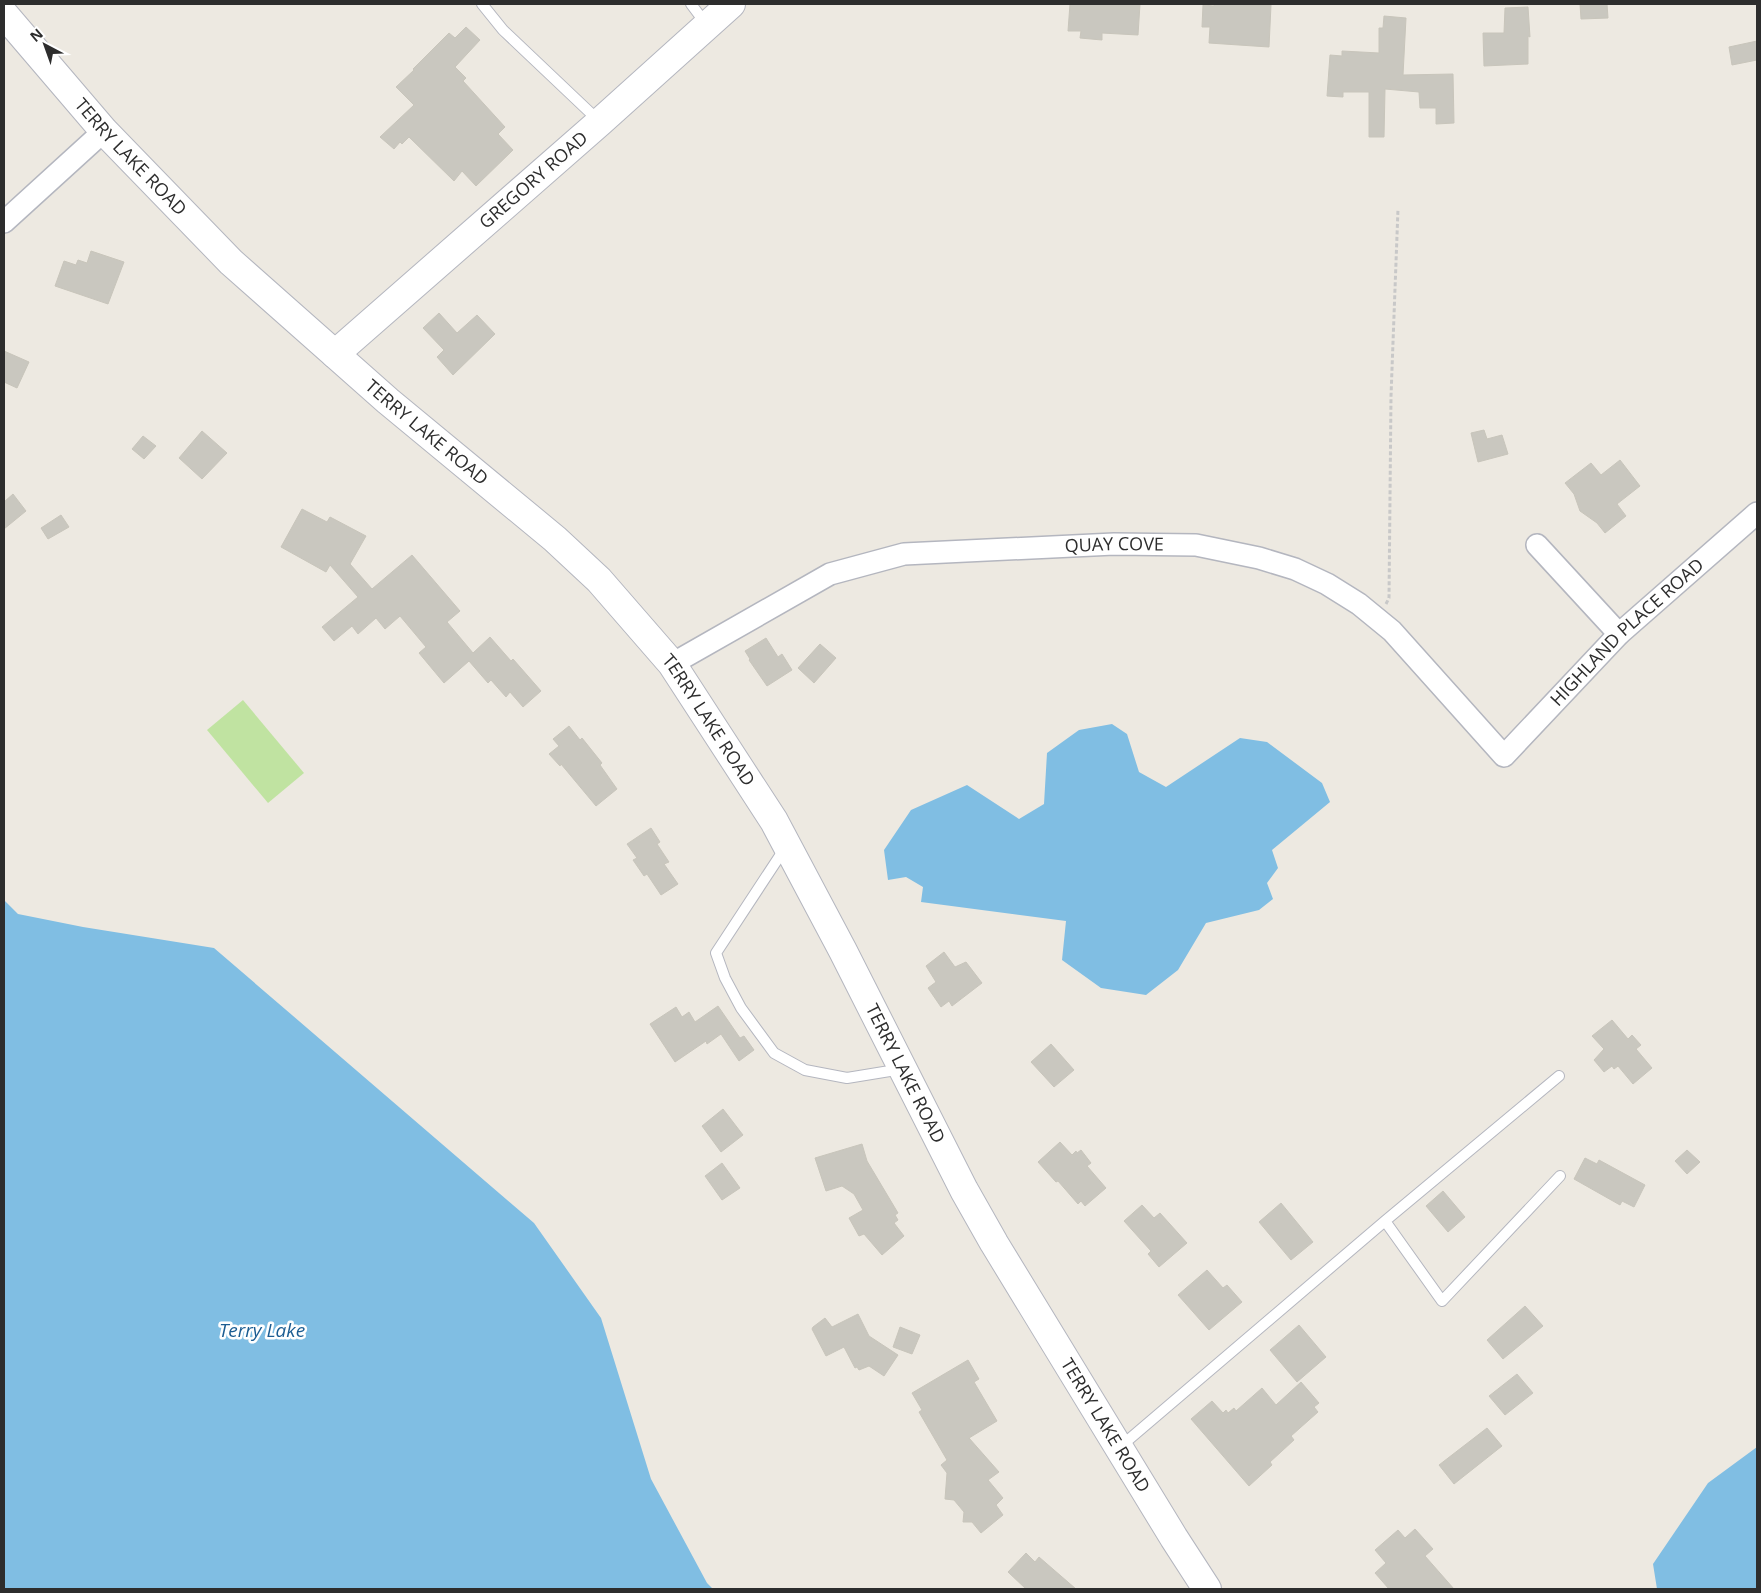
<svg xmlns="http://www.w3.org/2000/svg" width="1761" height="1593" viewBox="0 0 1761 1593" font-family="'Open Sans',sans-serif">
<style>
.pitch{fill:#c0e3a1}
.water{fill:#80bee3}
.building{fill:#c9c7bf;stroke:#c8c5bb}
.lines{fill:none;stroke-linecap:round;stroke-linejoin:round}
.lane-casing{stroke:#b4b6bf;stroke-width:12}
.street-casing{stroke:#b4b6bf;stroke-width:24}
.secondary-casing{stroke:#b4b6bf;stroke-width:30}
.path{stroke:#c8c8c8;stroke-width:3;stroke-dasharray:4 2.5;stroke-linecap:butt}
.lane{stroke:#fff;stroke-width:10}
.street{stroke:#fff;stroke-width:21}
.secondary{stroke:#fff;stroke-width:28}
.labels{text-anchor:middle;stroke-width:5;stroke-linejoin:round;paint-order:stroke}
.street-label{font-size:18px;fill:#2d2d2d;stroke:#fff}
.water-label{font-size:19px;font-style:italic;fill:#1c5d92;stroke:#fff}
</style>
<rect width="100%" height="100%" fill="#ede9e1"/>
<path class="pitch" d="M243,700L304,773L268,803L207,730Z"/>
<path class="water" d="M1112,724L1127,734L1139,772L1166,787L1240,738L1267,742L1322,783L1330,802L1272,850L1278,868L1267,883L1273,899L1259,910L1206,923L1178,970L1146,995L1101,988L1062,960L1066,921L921,902L923,887L906,877L888,880L884,850L911,810L967,785L1019,819L1044,804L1047,753L1079,730Z
M4,900L18,914L83,927L214,948L534,1223L601,1318L651,1479L707,1583L713,1589H4Z
M1757,1447V1589H1657L1653,1564L1708,1483Z"/>
<path class="building" d="M1070,4H1140L1138,35L1102,33V40L1080,38L1081,31H1068Z
M1214,4L1271,5L1269,47L1209,43L1210,27H1202L1203,5L1214,6Z
M1580,4H1607L1608,18L1581,19Z
M1528,7L1530,37L1528,36V64L1484,66L1483,33H1504L1505,8Z
M1384,16L1406,18L1403,75L1453,74L1454,123L1436,124V108H1420L1419,92L1385,89L1384,137H1369V92H1343V97L1327,96L1330,55L1342,56V51L1379,53V28H1383Z
M466,27L480,40L455,67L466,78L463,81L505,127L498,134L513,150L476,186L462,171L454,181L409,137L402,144L400,142L394,149L380,137L414,105L396,87L414,70L413,69L449,33L455,38Z
M1757,41V60L1732,65L1729,47Z
M91,251L124,262L108,304L55,286L64,261L76,265L78,260L87,263Z
M439,313L457,333L477,315L495,334L453,375L437,357L444,350L423,328Z
M4,351L29,362L17,388L4,382Z
M1484,430L1487,439L1502,435L1508,454L1478,462L1471,433Z
M202,431L227,453L202,479L179,458Z
M143,436L156,446L144,459L132,449Z
M1620,460L1640,486L1617,504L1626,516L1605,533L1597,523L1580,511L1574,494L1565,483L1591,463L1601,475Z
M13,494L26,511L4,529V502Z
M302,509L327,522L330,517L366,536L350,564L372,589L412,555L460,611L447,622L473,653L490,637L511,661L513,659L541,691L523,707L510,692L506,697L491,680L488,683L469,661L444,683L419,653L426,647L400,616L385,629L376,618L358,634L352,626L334,641L322,627L358,597L330,565L326,572L281,547Z
M61,515L69,527L48,539L41,528Z
M766,638L778,657L782,654L792,670L767,686L749,660L750,659L745,651Z
M820,644L836,658L814,683L798,668Z
M569,726L580,740L582,738L602,763L600,765L617,789L596,806L561,764L560,766L549,754L559,746L553,739Z
M651,828L660,842L657,844L669,862L664,864L678,884L661,895L647,874L644,876L633,860L637,858L627,844Z
M944,952L955,967L966,962L982,983L952,1006L949,1001L941,1007L928,988L936,982L926,966Z
M718,1006L740,1038L744,1036L754,1050L739,1061L721,1034L707,1044L706,1041L675,1062L650,1024L676,1007L682,1017L689,1012L695,1022Z
M1612,1020L1628,1039L1632,1035L1641,1045L1636,1049L1652,1068L1633,1084L1618,1066L1614,1069L1612,1066L1604,1072L1594,1060L1604,1049L1592,1036Z
M1051,1044L1074,1070L1054,1087L1031,1062Z
M723,1109L743,1135L721,1152L702,1126Z
M1060,1142L1072,1155L1076,1151L1077,1153L1081,1150L1091,1163L1087,1166L1106,1188L1085,1206L1081,1201L1078,1204L1058,1181L1056,1182L1038,1162Z
M862,1144L867,1161L898,1213L895,1215L898,1220L894,1223L904,1236L882,1255L864,1234L859,1236L849,1218L863,1210L854,1194L842,1186L826,1191L815,1158Z
M1687,1150L1700,1162L1687,1174L1675,1161Z
M1585,1158L1597,1164L1599,1160L1645,1185L1634,1207L1622,1201L1620,1205L1574,1179Z
M722,1163L740,1188L722,1200L705,1176Z
M1443,1191L1465,1217L1448,1232L1426,1206Z
M1281,1203L1313,1242L1291,1260L1259,1222Z
M1142,1205L1154,1218L1160,1213L1187,1243L1159,1267L1148,1254L1151,1251L1124,1221Z
M1207,1270L1223,1288L1227,1285L1242,1302L1209,1330L1178,1295Z
M1525,1306L1543,1326L1503,1359L1487,1340Z
M858,1314L869,1336L898,1355L884,1376L869,1366L859,1370L857,1367L855,1368L844,1347L826,1356L812,1329L813,1327L825,1318L832,1327Z
M1299,1325L1326,1357L1297,1382L1270,1350Z
M900,1327L920,1335L912,1354L893,1347Z
M968,1360L979,1379L974,1382L997,1421L969,1438L999,1472L988,1480L1003,1498L996,1505L1003,1515L981,1533L972,1522H963L964,1512L954,1500L945,1499L947,1473L941,1465L947,1460L919,1412L922,1410L912,1393Z
M1517,1374L1533,1393L1505,1415L1489,1396Z
M1301,1382L1319,1403L1314,1407L1318,1412L1291,1436L1294,1440L1270,1462L1272,1465L1249,1486L1191,1419L1212,1401L1223,1413L1226,1410L1228,1413L1234,1408L1236,1411L1262,1388L1276,1405Z
M1487,1428L1502,1446L1454,1484L1439,1465Z
M1415,1529L1433,1549L1425,1556L1454,1589H1389L1375,1573L1386,1563L1375,1550L1398,1530L1405,1538Z
M1026,1553L1035,1562L1039,1557L1076,1589H1026L1008,1572Z"/>
<g class="lines">
<g class="lane-casing">
<path id="lane" d="M482,4L503,30L599,121
M691,4L706,24
M785,848L716,953L725,978L741,1008L774,1053L805,1070L847,1078L902,1069
M1385,1221L1442,1301L1560,1176
M1120,1447L1385,1221L1559,1076"/>
</g>
<g class="street-casing">
<g id="street">
<path d="M4,222L104,131"/>
<path d="M1537,545L1619,634"/>
<path id="s1" d="M672,664L830,574L904,554L1114,544L1196,545L1259,558L1295,569L1327,584L1359,604L1392,631L1504,756L1619,634L1757,513"/>
</g>
</g>
<g class="secondary-casing">
<g id="secondary">
<path id="s2" d="M4,14L104,131L231,262L388,401L555,539L599,580L672,664L774,821L843,951L964,1190L994,1243L1174,1538L1207,1589"/>
<path id="s3" d="M335,354L600,122L731,4"/>
</g>
</g>
<path class="path" d="M1386,604L1389,598L1391,396L1398,209"/>
<use href="#lane" class="lane"/>
<use href="#street" class="street"/>
<use href="#secondary" class="secondary"/>
</g>
<g class="labels">
<g class="street-label">
<text dy="6" stroke="none"><textPath href="#s2" startOffset="191">TERRY LAKE ROAD</textPath></text>
<text dy="6" stroke="none"><textPath href="#s3" startOffset="264">GREGORY ROAD</textPath></text>
<text dy="6" stroke="none"><textPath href="#s2" startOffset="596">TERRY LAKE ROAD</textPath></text>
<text dy="6" stroke="none"><textPath href="#s1" startOffset="469">QUAY COVE</textPath></text>
<text dy="6" stroke="none"><textPath href="#s1" startOffset="1111">HIGHLAND PLACE ROAD</textPath></text>
<text dy="6" stroke="none"><textPath href="#s2" startOffset="1001">TERRY LAKE ROAD</textPath></text>
<text dy="6" stroke="none"><textPath href="#s2" startOffset="1406">TERRY LAKE ROAD</textPath></text>
<text dy="6" stroke="none"><textPath href="#s2" startOffset="1811">TERRY LAKE ROAD</textPath></text>
</g>
<g class="water-label">
<text x="262" y="1337">Terry Lake</text>
</g>
</g>
<rect width="1761" height="1593" fill="none" stroke="#2d2d2d" stroke-width="10"/>
<g transform="translate(45 45) rotate(319)" stroke="#ffffff" stroke-width="4" paint-order="stroke">
<path d="M0-4L9 19L0 12L-9 19Z" fill="#2d2d2d"/>
<text y="-8" font-size="14" font-weight="bold" text-anchor="middle" fill="#2d2d2d">N</text>
</g>
</svg>
